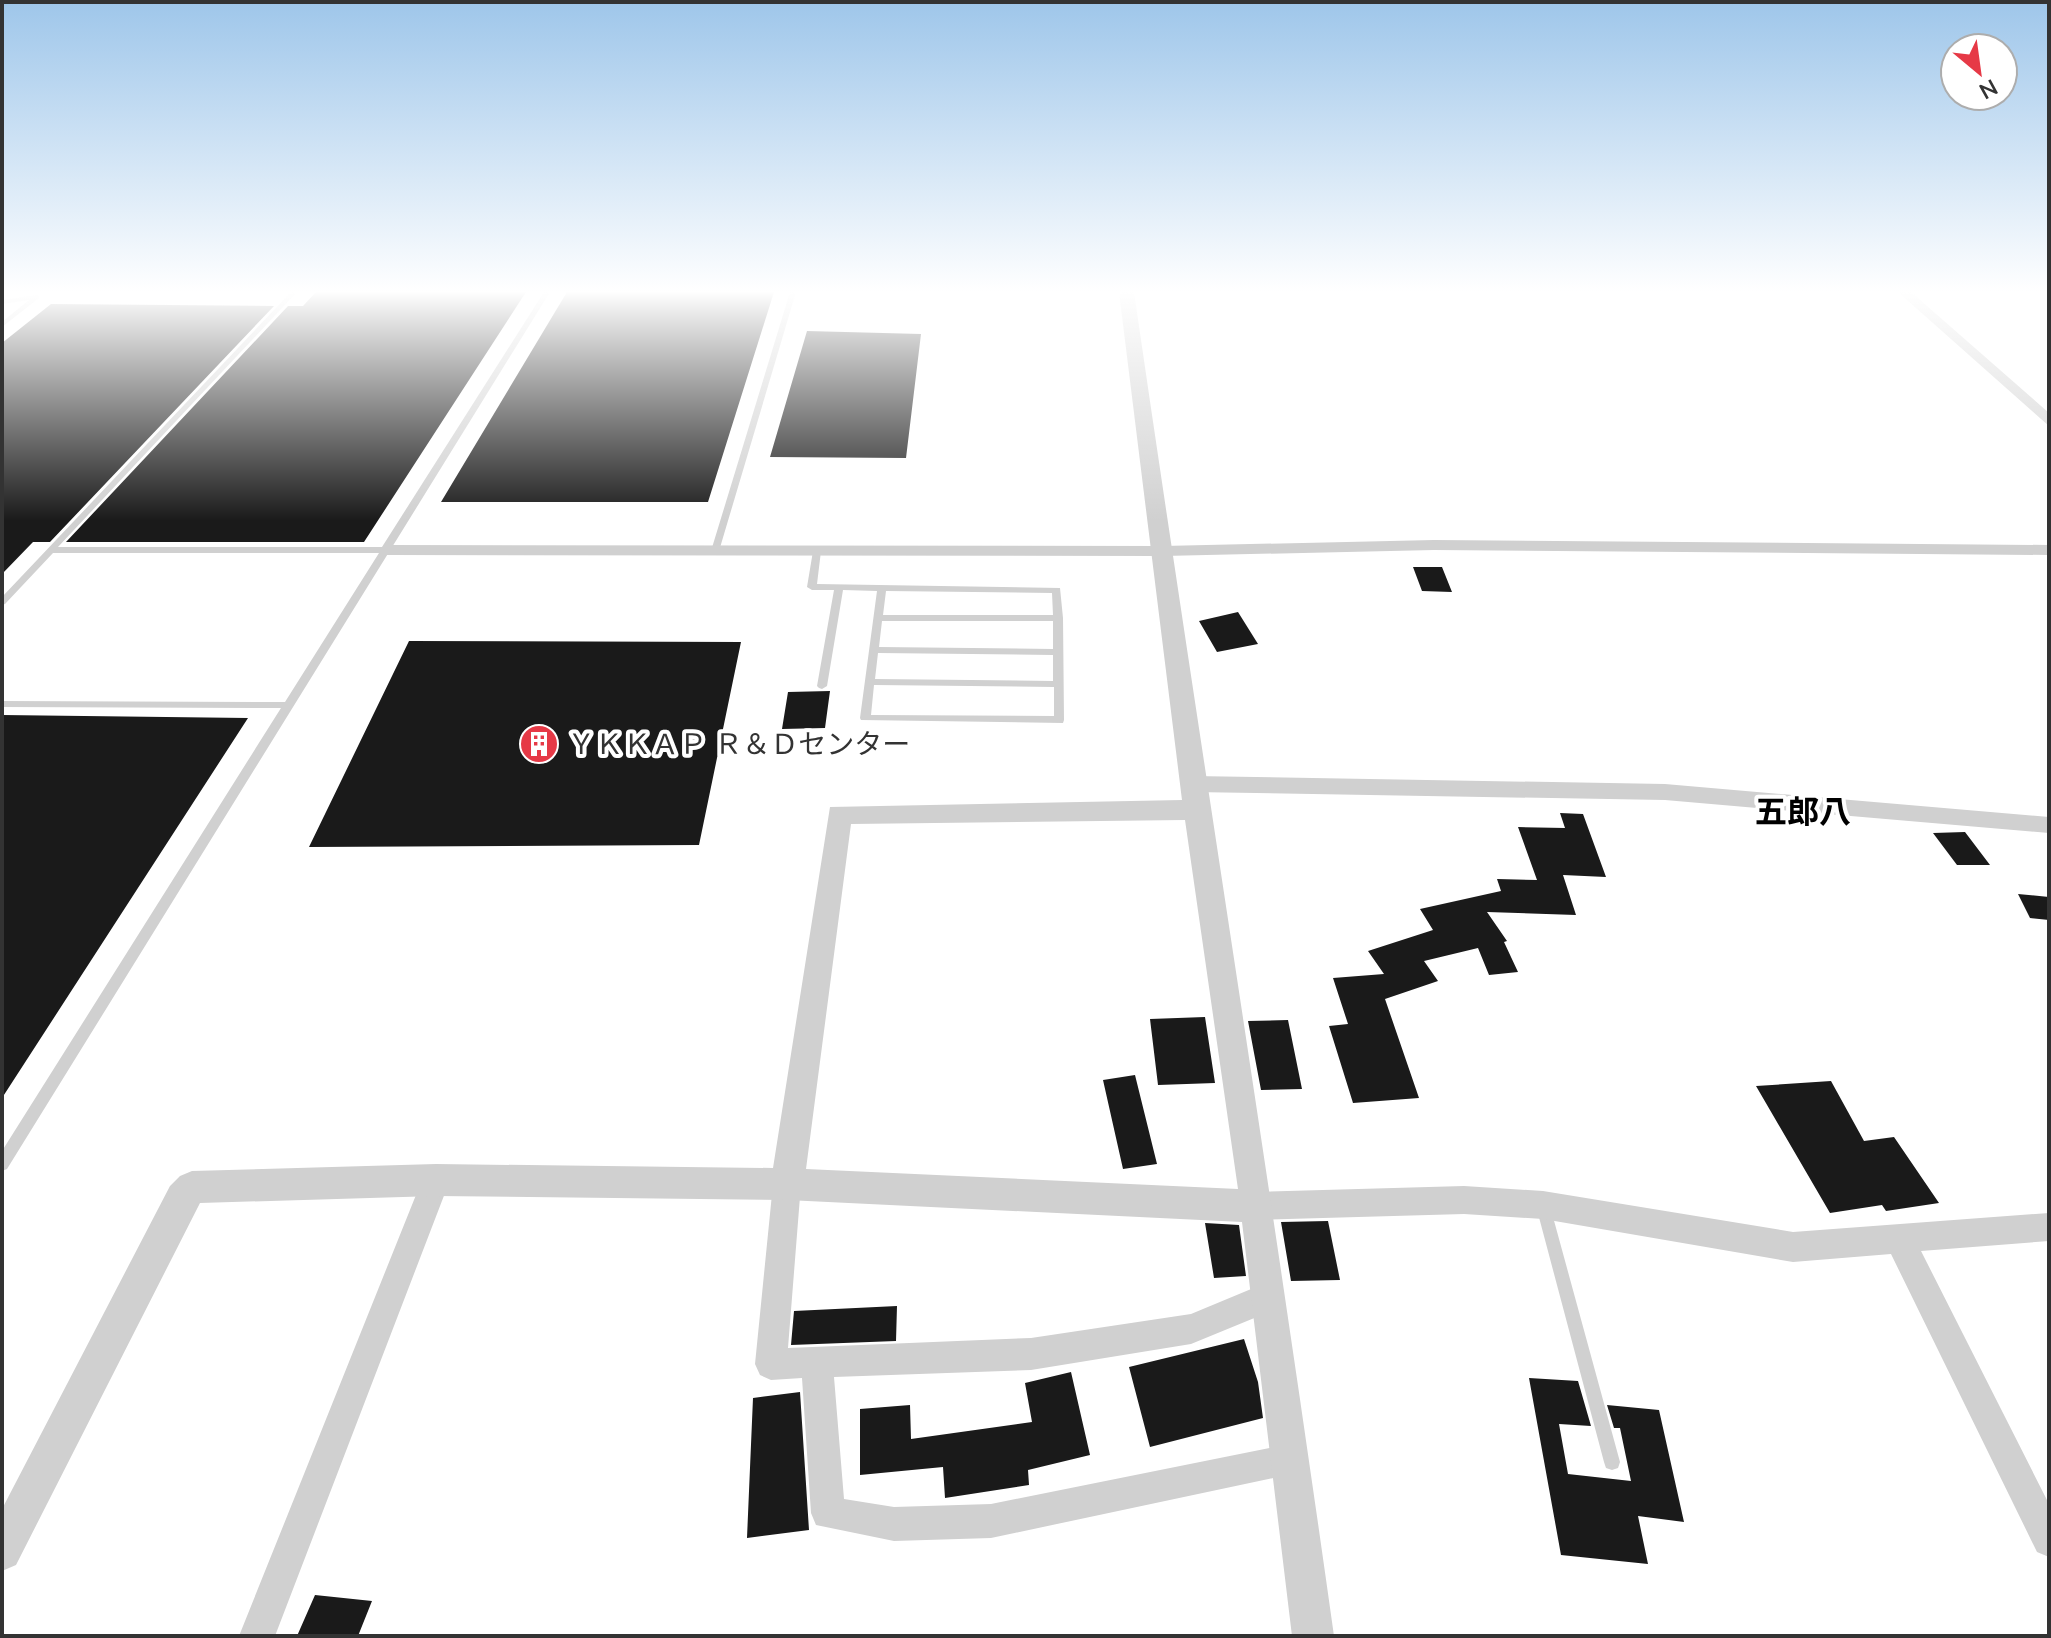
<svg xmlns="http://www.w3.org/2000/svg" width="2051" height="1638" viewBox="0 0 2051 1638" font-family="Mulish,'Noto Sans JP',sans-serif">
<style>
.building{fill:#1a1a1a}
.lines{fill:none;stroke-linecap:round;stroke-linejoin:round}
.service{fill:#d0d0d0;fill-rule:evenodd}
.minor{fill:#d0d0d0;fill-rule:evenodd}
.tertiary{fill:#d0d0d0;fill-rule:evenodd}
.labels{text-anchor:middle;stroke-width:8;stroke-linejoin:round;paint-order:stroke}
.poi-label{font-size:28px;fill:#333;stroke:#fff;text-anchor:start}
.quarter-label{font-size:32px;font-weight:bold;fill:#000;stroke:#fff}
</style>
<rect width="100%" height="100%" fill="#fff"/>
<path class="building" d="M316,292H526L364,542H66L288,306H303Z
M567,292H774L708,502H441Z
M51,304L274,306L50,542H33L2,574V343Z
M807,331L921,334L906,458L770,457Z
M1413,567H1442L1452,592L1422,591Z
M1238,612L1258,644L1217,652L1199,621Z
M409,641L741,642L699,845L309,847Z
M830,691L825,728L782,729L788,692Z
M2,715L248,718L2,1098Z
M1560,813L1583,814L1606,877L1563,875L1576,915L1487,912L1507,941L1504,942L1518,972L1489,975L1478,948L1424,961L1438,981L1385,999L1419,1098L1353,1103L1329,1026L1348,1024L1333,978L1384,974L1368,951L1433,930L1420,909L1501,891L1497,879L1537,880L1518,827L1565,828Z
M1965,832L1990,865H1957L1933,833Z
M2018,894L2049,897V920L2030,918Z
M1205,1017L1215,1083L1158,1085L1150,1019Z
M1288,1020L1302,1089L1261,1090L1248,1021Z
M1135,1075L1157,1164L1123,1169L1103,1080Z
M1831,1081L1864,1141L1894,1137L1939,1203L1886,1211L1882,1205L1830,1213L1756,1086Z
M1328,1221L1340,1280L1291,1281L1281,1222Z
M1205,1223L1239,1225L1246,1276L1214,1278Z
M897,1306L896,1341L791,1345L794,1311Z
M1244,1339L1258,1382L1263,1418L1150,1447L1129,1367Z
M1071,1372L1090,1455L1028,1470L1029,1485L945,1498L943,1467L860,1475V1409L910,1405L911,1439L1032,1422L1025,1383Z
M1529,1378L1578,1381L1591,1426L1559,1424L1568,1474L1631,1481L1620,1428H1614L1607,1405L1659,1410L1684,1522L1638,1516L1648,1564L1561,1555Z
M800,1392L809,1530L747,1538L753,1398Z
M315,1595L372,1601L358,1636H297Z"/>
<g class="lines">
<path class="service" d="M291,292H297L58,547H382L544,292H550L7,1169L2,1171V1151L281,708L2,707V701L285,702L379,553H53L5,604L2,605V597Z
M790,292H796L719,551L718,553H712L711,551Z
M37,295L39,296V298L2,327V322L29,300L2,304V300Z
M817,548L821,551L817,584L1060,588L1063,618L1064,720L1063,723L861,720L860,718L877,591L843,590L827,686L822,689L819,688L817,686L834,590H812L807,587L813,551ZM886,591L1052,593L1053,615H883ZM882,621H1053V649L879,647ZM878,653L1053,655V681L875,679ZM874,685L1054,687V716L871,715Z
M1543,1199L1548,1201L1550,1206L1620,1462L1618,1468L1612,1470L1606,1468L1604,1462L1536,1206L1538,1201Z"/>
<path class="minor" d="M1898,292H1911L2049,413V426Z
M1434,540L2049,545V555L1434,550L1163,556L387,555L378,550L387,545L1163,546Z
M1192,776L1665,784L2049,817V833L1665,800L1192,792L1181,784Z
M436,1166L446,1170L450,1180L275,1636H239L422,1180L426,1170Z
M787,1170L797,1174L801,1184L788,1348L1031,1338L1191,1314L1268,1282L1279,1286L1283,1297L1279,1308L1191,1344L1031,1370L834,1377L844,1499L894,1507L991,1504L1290,1444L1302,1448L1306,1460L1302,1472L991,1538L894,1541L816,1525L811,1513L802,1378L771,1380L760,1375L755,1364L773,1184L777,1174Z
M1464,1186L1543,1191L1793,1232L2049,1213V1241L1921,1251L2049,1504V1557L2037,1552L1891,1254L1793,1262L1543,1219L1464,1214L1257,1220L1247,1216L1243,1206L1247,1196L1257,1192Z"/>
<path class="tertiary" d="M1119,292H1134C1199,740 1271,1187 1334,1636H1292L1242,1222L787,1200L436,1196L200,1203L16,1565L2,1571V1509L170,1186L180,1176L192,1171L436,1164L773,1168L830,807L1182,800ZM1185,820L1238,1189L806,1169L851,824Z"/>
</g>
<linearGradient id="sky" x2="0" y2="1"><stop stop-color="#9ec6ea"/><stop offset="0.56" stop-color="#fff"/><stop offset="1" stop-color="#fff" stop-opacity="0"/></linearGradient>
<rect width="2051" height="521" fill="url(#sky)"/>
<defs>
<g id="building-disc" transform="scale(2)"><circle r="9.5" fill="#e63946" stroke="#fff"/><path d="M-4-6H4V6H1V3H-1V6H-4ZM-2.5-4.3h1.7v1.8h-1.7ZM.8-4.3h1.7v1.8H.8ZM-2.5-1h1.7V.8h-1.7ZM.8-1h1.7V.8H.8Z" fill="#fff"/></g>
</defs>
<g fill-rule="evenodd">
<use href="#building-disc" x="539" y="744"/>
</g>
<g class="labels">
<g class="poi-label">
<text x="567" y="754">ＹＫＫＡＰ Ｒ＆Ｄセンター</text>
</g>
<g class="quarter-label">
<text x="1803" y="823">五郎八</text>
</g>
</g>
<rect width="2051" height="1638" fill="none" stroke="#333333" stroke-width="8"/>
<g transform="translate(1979 72) rotate(151)"><circle r="38" fill="#ffffff" stroke="#adadad" stroke-width="2"/>
<path d="M0-6L14 30L0 20L-14 30Z" fill="#e63946"/>
<text y="-12" font-size="22" font-weight="bold" text-anchor="middle" fill="#333333">N</text>
</g>
</svg>
